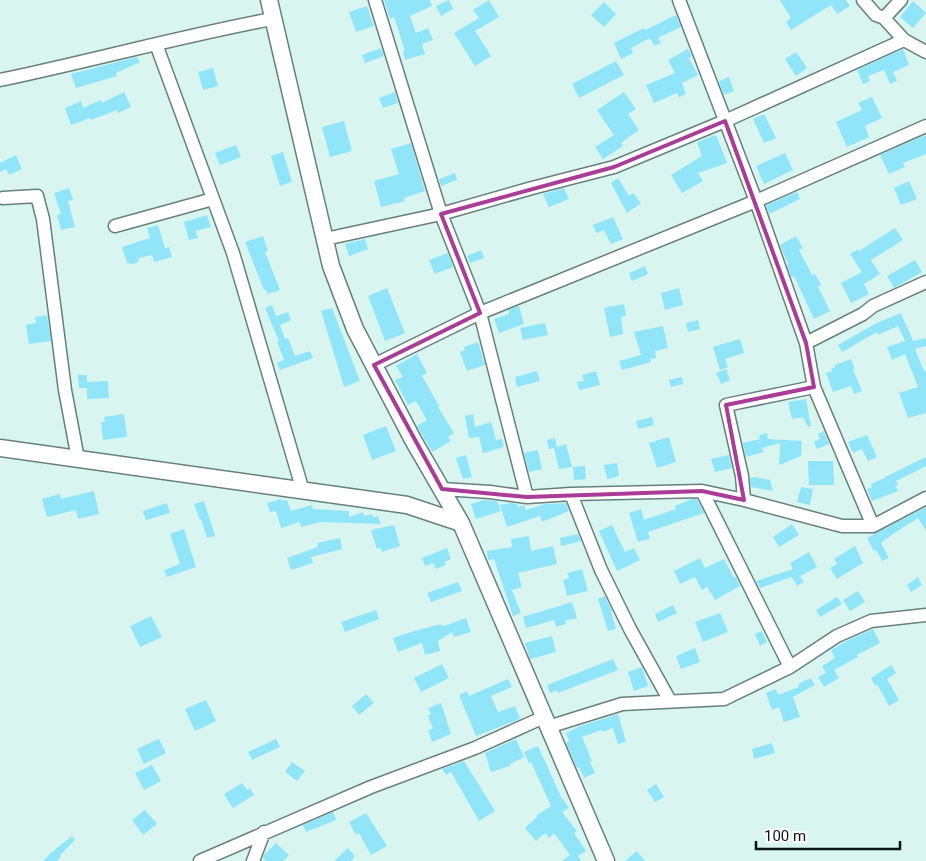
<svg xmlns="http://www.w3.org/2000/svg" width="926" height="861" viewBox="0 0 926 861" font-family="Roboto,sans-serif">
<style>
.building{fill:#90e5f9}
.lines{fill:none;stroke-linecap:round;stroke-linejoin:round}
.minor-casing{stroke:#67807c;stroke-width:15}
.major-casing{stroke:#67807c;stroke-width:19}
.minor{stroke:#fff;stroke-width:12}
.major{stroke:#fff;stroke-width:16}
.marked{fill:none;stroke:#aa3b98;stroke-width:4;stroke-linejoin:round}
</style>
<rect width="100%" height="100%" fill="#d9f5f0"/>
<path class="building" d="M384,0H430L432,6L410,16L416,33L428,28L433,40L422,44L425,54L405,60L403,51H405L394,17L390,19Z
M449,0L453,9L441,16L436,6Z
M489,0L499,17L475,31L491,56L475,66L454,33L479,18L473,10Z
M780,0H846L850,6L837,14L831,5L791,30L786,22L791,18Z
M913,1L926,13L913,28L900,17Z
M604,2L616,14L604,27L591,15Z
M367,6L374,26L356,32L349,12Z
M676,15L681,27L658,38L661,43L654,46L650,38L631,48L633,53L621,59L614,43L644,28L645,30Z
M381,48L384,56L365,63L362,55Z
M688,49L692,56L689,58L698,75L682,83L686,94L679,97L677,93L654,103L646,85L675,73L668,60Z
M903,49L909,65L893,72L897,81L890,84L884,70L868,76L870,81L863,84L857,70Z
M796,52L807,68L796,76L785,59Z
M137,57L140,62L116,73L117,76L76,88L71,74Z
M616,61L624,75L579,98L572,84Z
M213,68L218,86L203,90L198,72Z
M729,77L734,91L724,95L719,81Z
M124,92L131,107L118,113L117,110L91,120L90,118L71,125L65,108L81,101L83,108L101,100L102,103Z
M395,92L398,103L383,108L379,98Z
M624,92L636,109L628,114L639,130L621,143L623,146L603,159L595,147L614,135L597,110Z
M872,97L882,118L865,126L869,137L847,147L836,122L862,110L858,103Z
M764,114L776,138L764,143L753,119Z
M344,121L352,151L330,157L322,127Z
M716,135L727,163L698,173L703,181L682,193L671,175L702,156L697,142Z
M926,135V154L903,163L905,167L889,174L880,155Z
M411,143L425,191L404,198L405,201L381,207L374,181L399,174L391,149Z
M236,145L241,157L220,165L215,153Z
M283,152L292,182L280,186L271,156Z
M785,153L793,170L764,184L756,166Z
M16,155L22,169L9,175L6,169L0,172V163Z
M455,173L457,180L441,186L439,179Z
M618,178L629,196L633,193L641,203L627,213L611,183Z
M909,181L917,199L901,205L894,188Z
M69,188L73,200L68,201L75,227L61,230L57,215L61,214L54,193Z
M564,188L569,199L549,207L543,194Z
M797,192L800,199L769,214L766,205Z
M207,215L211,227L196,231L198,238L189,240L184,222Z
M613,217L623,239L611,244L604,230L596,233L593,225Z
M158,225L165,248L169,247L172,257L154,262L152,255L139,258L138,262L133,264L127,263L122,247L150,238L147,228Z
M895,228L903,240L871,260L880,274L864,284L869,294L851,303L841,283L862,272L850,254L858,249L859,251Z
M263,236L268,251L265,252L280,290L268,294L266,290H264L245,242Z
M796,236L803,248L799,250L812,275L815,274L821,285L818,287L830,311L814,319L794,276L792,277L791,276L787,265L788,264L780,245Z
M365,239L368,249L349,256L345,244Z
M481,250L484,258L470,263L467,256Z
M448,253L453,267L435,274L429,260Z
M915,260L922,272L894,288L887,276Z
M645,266L648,274L632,281L629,273Z
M387,288L405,333L385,341L368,296Z
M679,288L683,305L665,310L661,293Z
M624,304L626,316L621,317L623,334L610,337L604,308Z
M272,305L276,316L288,312L291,320L280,325L285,339L288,338L295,356L310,351L313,358L280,370L277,363L284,360L277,342L279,341L265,308Z
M519,306L524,324L499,333L494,319L509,314L508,310Z
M332,308L360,381L344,387L321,311Z
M901,313L913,341L926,338V346L915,349L924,371L926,370V413L908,418L899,393L918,387L905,354L892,360L887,347L905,341L898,326L878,335L877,332L842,352L838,345L875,324Z
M47,315L51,341L29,344L26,325L36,323L35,317Z
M698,320L700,329L688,332L686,323Z
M545,323L548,335L523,340L520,328Z
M663,326L668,348L655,351L656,358L650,359L651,362L622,370L619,361L641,355L634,332Z
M740,339L744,353L725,359L728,367L720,370L713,347Z
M478,342L485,365L467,371L460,352L465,350L464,347Z
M417,354L427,373L422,376L439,406L438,407L454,433L448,437L451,441L432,452L417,426L427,420L416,401L408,405L395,380L403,377L396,366Z
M851,359L855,369L853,370L862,391L854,394L851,386L833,392L826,373L832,371L831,369L835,367V365Z
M726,369L730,380L721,384L716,373Z
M537,371L540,381L517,387L515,377Z
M596,371L600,385L579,390L577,382L584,381L582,375Z
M78,375H87V382L108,381L109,398L87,399V388H79Z
M682,377L683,384L671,387L669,380Z
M806,399L811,426L808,427L803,417L792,419L788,402Z
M124,414L127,437L103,440L101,422H105L104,417Z
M473,414L475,427L491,422L496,440L502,439L504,447L483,453L479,437L469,438L465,416Z
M652,417L654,425L638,429L636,421Z
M386,426L396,451L372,460L363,435Z
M824,431L829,444L817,449L814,442L820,439L818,434Z
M767,433L768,439L802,441L801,456L779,465L780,443L762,448L764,452L746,457L743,443L760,439L759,435Z
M867,435L877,457L868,461L862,449L853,453L848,442Z
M669,437L676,462L657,468L649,443Z
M555,438L557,447L566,444L572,467L559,469L554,448L549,449L547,440Z
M538,450L542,469L529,472L524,453Z
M466,455L472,477L463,479L456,458Z
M729,455L732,468L715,472L711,459Z
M926,457V466L896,481L898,485L895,486L898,491L872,501L867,489L872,487L871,484L885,478V477Z
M808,461H833L834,485H809Z
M617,463L619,476L607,479L604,465Z
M585,466L586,479L574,480L573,467Z
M755,477L770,480L773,491L751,487L750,478Z
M801,487L813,489L810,505L797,502Z
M94,491L99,514L78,519L76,510L47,517L42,499L60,494L61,499Z
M281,499L282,501L287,500L291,511L312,505L313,509L349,511V517L363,512L364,516L372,514L373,517L378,516L381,524L320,522L301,527L300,522L281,528L276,511L270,512L267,503Z
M692,499H697L704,513L648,532L650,539L638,542L629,513L641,509L644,520L676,509L675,506Z
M484,500L497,501L501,511L476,519L471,504Z
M204,501L215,536L207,538L201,519L200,520L194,504Z
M167,503L170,513L146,520L143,511Z
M509,503L517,504L518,507L524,505L526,510L545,504L566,503L569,511L542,522L540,516L507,527L500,505Z
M926,507V531L918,518L893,534L881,543L889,558L882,561L876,550L874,551L867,538Z
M792,524L799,535L779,547L773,537Z
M394,525L400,546L382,552L381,548L377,549L371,530Z
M612,525L625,552L634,548L640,560L617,571L599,531Z
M184,529L196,567L167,577L164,570L180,564L170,534Z
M578,534L581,541L561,546L560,538Z
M529,536L531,551L553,546L557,564L518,573L522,587L512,590L521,613L513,616L494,559L488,560L487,551L512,547L511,539Z
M340,538L342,549L311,557L313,563L291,570L287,558L318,547L317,543Z
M855,546L863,563L837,579L830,568L837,564L834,559Z
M447,548L451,559L444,562L446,565L436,569L433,563L425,566L422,558Z
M809,552L817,567L800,576L804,582L797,586L792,577L760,588L756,581L793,569L790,563Z
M700,558L705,568L724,559L734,578L736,577L740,586L715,600L707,587L702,590L695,577L680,584L674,571Z
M582,569L588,591L567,596L563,580L569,578L567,573Z
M918,577L922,585L911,592L907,585Z
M458,582L462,591L431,602L427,593Z
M858,591L865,602L850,611L843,600Z
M605,596L612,611H611L616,629L608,631L598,599Z
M837,597L842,604L820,617L816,610Z
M572,602L577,618L565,621L566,624L556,627L554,620L526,628L523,617Z
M673,605L677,613L658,622L655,614Z
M376,610L379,619L345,632L341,622Z
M720,613L728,632L703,642L695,622Z
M151,616L162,637L140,647L130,626Z
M466,618L471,632L454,637L452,632L438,641L440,651L425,655L422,643L398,652L393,638L411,632L441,624L442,626L447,625Z
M873,629L880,643L857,655L858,657L834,670L839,678L824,687L818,677L826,673L822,666L835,658L831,650L850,639Z
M762,631L767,642L760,646L755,634Z
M552,636L556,652L530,659L525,643Z
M695,648L700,662L681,669L676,656Z
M613,659L618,670L558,693L557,690L550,693L547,685Z
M442,664L449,678L421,692L414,678Z
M891,665L896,673L887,679L899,700L889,706L877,684L875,686L871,678Z
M642,667L648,686L634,691L628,672Z
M811,678L815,685L793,697L800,717L784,722L779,707L772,710L766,693L776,689L778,695L799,687L798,684Z
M508,679L512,687L491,696L498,712L515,706L520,719L476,736L459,695L467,691L469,696Z
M366,694L374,703L359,715L352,706Z
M206,700L216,721L195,731L185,709Z
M441,703L451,734L432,742L428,730L433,729L428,716L431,714L428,708Z
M618,714L626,742L618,744L613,728L602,732L601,730L582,737L592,761L590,762L595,773L584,778L579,767L577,768L566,743L569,741L566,733L578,727Z
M159,739L166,753L144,764L137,749Z
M276,739L280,747L252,760L248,752Z
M516,739L524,757L510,764V766L491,772L485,753Z
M772,743L775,753L754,759L752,749Z
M538,746L562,799H563L569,808L562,812L577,831L574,833L586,851L578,856L581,861H562L570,855L554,833L549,838L545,833L536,841L525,828L537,817L536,816L551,806L531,762L529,763L524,752Z
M464,761L495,811L479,821L451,772L446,775L442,769Z
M292,762L305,771L297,781L285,772Z
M152,765L161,781L144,790L135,773Z
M242,783L247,790L250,788L254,795L233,808L224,794Z
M656,784L664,797L655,802L647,790Z
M145,810L157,824L143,835L132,820Z
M333,812L336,820L306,832L303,825Z
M366,813L387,846L371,855L359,833L356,835L349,822Z
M72,836L75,840L60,855L61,856L57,861H43L52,852Z
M276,843L289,855L283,861H266L263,858L264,855Z
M348,848L354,855V858L351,861H334Z
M637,851L645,861H625Z"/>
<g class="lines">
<g class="minor-casing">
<path id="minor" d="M375,0L441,214L480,313L527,497
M679,0L756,201L806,343L814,387
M863,0L876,15L884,18L904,40L926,52
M884,18L901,0
M156,44L233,253L303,491
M0,80C91,61 181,36 272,19
M3,198L37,196L43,219L65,390L78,459
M115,226L213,199
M325,239L441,214L532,188L614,167L725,121L904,40
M806,343L863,314L873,306L926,282
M374,365L480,313L756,201L926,126
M442,489L490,492L527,497L571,494L702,491L744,500L842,526H873L926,498
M702,491L790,667
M571,494L601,570L630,629L670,701
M744,500L742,476L726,405L814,387L873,526
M548,727L622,704L724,699L790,667L837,636L871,621L926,615
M200,861L371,787L475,748L544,717
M253,861L264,832"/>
</g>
<g class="major-casing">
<path id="major" d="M269,0L331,266L355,329L413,440L461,523L606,861
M0,448L407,505L461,523"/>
</g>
<use href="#minor" class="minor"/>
<use href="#major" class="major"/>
</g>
<path class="marked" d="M725,121L806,343L814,387L726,405L744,500L702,491L527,497L442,489L374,365L480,313L441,214L614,167Z"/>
<path d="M756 841v8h144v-8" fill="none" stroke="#0a1412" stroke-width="2.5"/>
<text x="764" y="841" font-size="15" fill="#0a1412" stroke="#ffffff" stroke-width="4" paint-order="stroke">100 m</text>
</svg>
